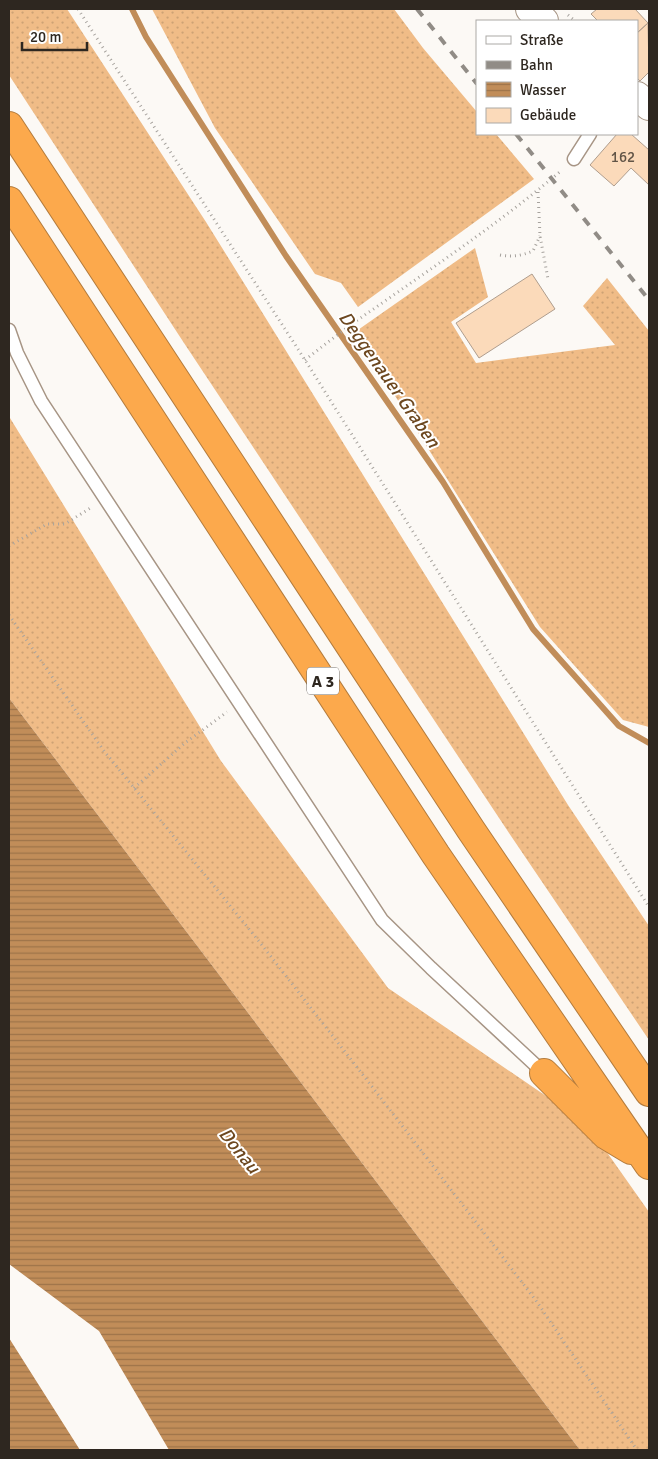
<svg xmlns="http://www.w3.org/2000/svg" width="658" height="1459" viewBox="0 0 658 1459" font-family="Signika,sans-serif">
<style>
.grass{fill:url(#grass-dots)}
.water{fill:url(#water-rules)}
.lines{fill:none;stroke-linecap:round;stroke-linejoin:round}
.stream{stroke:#c18d59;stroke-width:6}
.building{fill:#fbdaba;stroke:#af9d8d}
.service-casing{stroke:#a79585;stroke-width:15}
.secondary-casing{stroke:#a79585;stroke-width:30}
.motorway-casing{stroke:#b47c3d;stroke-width:30}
.path{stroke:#a7a39e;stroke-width:3;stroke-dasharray:1 4;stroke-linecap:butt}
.service{stroke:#fff;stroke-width:12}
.secondary{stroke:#fff;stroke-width:28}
.motorway{stroke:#fca94c;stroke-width:28}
.rail{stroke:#918c86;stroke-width:4;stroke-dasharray:9 9;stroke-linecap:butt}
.labels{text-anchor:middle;stroke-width:4;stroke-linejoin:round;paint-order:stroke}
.number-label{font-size:15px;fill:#615446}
.shield{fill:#fff;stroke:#6d6863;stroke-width:1}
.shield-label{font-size:16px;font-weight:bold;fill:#2e2720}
.water-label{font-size:19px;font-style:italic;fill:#6d4820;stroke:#fff}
</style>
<defs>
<pattern id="grass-dots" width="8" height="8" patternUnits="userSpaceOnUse" patternTransform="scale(1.25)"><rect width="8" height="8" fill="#f0bc87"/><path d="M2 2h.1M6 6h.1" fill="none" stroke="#cea274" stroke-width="1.8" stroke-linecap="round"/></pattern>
<pattern id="water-rules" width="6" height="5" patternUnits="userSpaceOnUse" patternTransform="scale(1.25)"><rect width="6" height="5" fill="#c18d59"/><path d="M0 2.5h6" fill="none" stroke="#9d7349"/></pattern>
</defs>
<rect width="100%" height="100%" fill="#fcf9f5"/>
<path class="grass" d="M9,9H67L206,222L568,805L649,926V1040L511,836L184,343L9,75Z
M152,9H394L423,48L477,112V134H496L534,179L358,307L341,283L315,274L215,128Z
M475,248L488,297L451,322L476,363L615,345L583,306L607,278L649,331V727L623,720L540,627L355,332Z
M9,413L10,418L221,761L388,988L587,1124L649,1212V1450H580L9,698Z"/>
<path class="water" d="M9,698L580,1450H169L99,1331L9,1264Z
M9,1338L80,1450H9Z"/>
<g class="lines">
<path class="stream" d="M132,9L146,37L286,256L443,482L533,629L619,726L649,743"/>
</g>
<path class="building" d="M597,9H635L648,23L637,33V21H598L591,14Z
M648,23L649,72L640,81L637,78V33Z
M617,134H631L649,150V185L631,168L614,186L590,165Z
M532,274L555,309L479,358L456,323Z"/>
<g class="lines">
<g class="service-casing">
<path id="service" d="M574,159L590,134
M9,330L17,353L41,401L382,920L431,968L544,1073"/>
</g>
<g class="secondary-casing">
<path id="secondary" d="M530,9L544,21
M637,96L649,106"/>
</g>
<g class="motorway-casing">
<path id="motorway" d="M9,126L471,830L649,1092
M9,201L436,855L649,1165
M544,1073L606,1135L631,1150"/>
</g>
<path class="path" d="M78,9L305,360L649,907
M568,15L575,21
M538,192L540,236L548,279
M500,255C512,257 521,256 533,251L540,236
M305,360C328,342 351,324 375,308C439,263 502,221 562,170
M9,546L47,524H65L92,507
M9,615L104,751L258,940L377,1093L537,1302L637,1450
M134,788L185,743L227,712"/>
<use href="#service" class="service"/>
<use href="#secondary" class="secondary"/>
<use href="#motorway" class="motorway"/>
<path class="rail" d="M417,9L477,84
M516,134L649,300"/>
</g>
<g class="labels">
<g class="number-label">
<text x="623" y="162">162</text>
</g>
<rect class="shield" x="307" y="667.5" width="32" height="27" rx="4"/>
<g class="shield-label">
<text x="323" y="687">A 3</text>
</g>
<g class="water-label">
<text transform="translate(390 379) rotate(55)" y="7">Deggenauer Graben</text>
<text transform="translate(240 1150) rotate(51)" y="7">Donau</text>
</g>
</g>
<rect width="658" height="1459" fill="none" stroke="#2e2720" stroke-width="20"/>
<rect x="476" y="20" width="162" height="115" fill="#ffffff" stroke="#aba9a6"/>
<rect x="486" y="36" width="25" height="8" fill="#ffffff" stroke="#aba9a6"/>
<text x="520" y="45" font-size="15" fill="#2e2720">Straße</text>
<rect x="486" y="61" width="25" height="8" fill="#918c86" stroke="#aba9a6"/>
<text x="520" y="70" font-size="15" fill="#2e2720">Bahn</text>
<rect x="486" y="82" width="25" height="15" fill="url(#water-rules)" stroke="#aba9a6"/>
<text x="520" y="95" font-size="15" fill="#2e2720">Wasser</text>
<rect x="486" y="108" width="25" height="15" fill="#fbdaba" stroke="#aba9a6"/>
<text x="520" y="120" font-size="15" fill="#2e2720">Gebäude</text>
<path d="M22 42v8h65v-8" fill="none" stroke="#2e2720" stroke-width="2.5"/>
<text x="30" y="42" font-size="15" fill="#2e2720" stroke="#ffffff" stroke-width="4" paint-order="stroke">20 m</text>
</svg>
